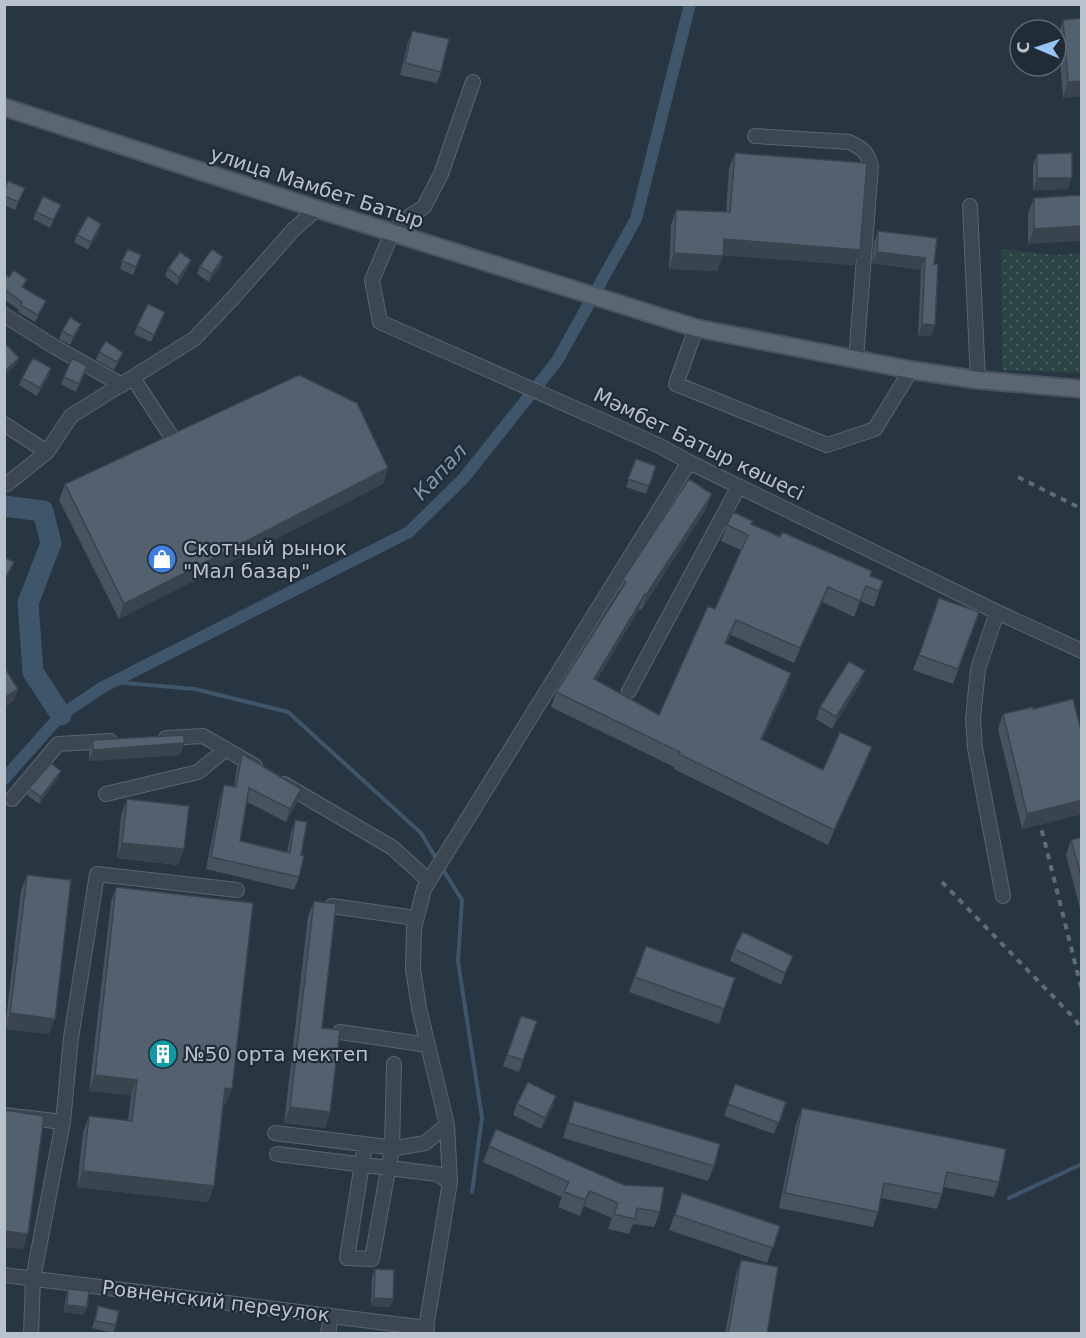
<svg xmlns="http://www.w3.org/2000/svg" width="1086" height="1338" viewBox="0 0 1086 1338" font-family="'DejaVu Sans',sans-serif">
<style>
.grass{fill:url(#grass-dots)}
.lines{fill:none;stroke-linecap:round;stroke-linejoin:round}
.stream{stroke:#3f5569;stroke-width:4}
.canal{stroke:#3f5569;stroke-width:12}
.river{stroke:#3f5569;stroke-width:21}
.minor-casing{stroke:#5a656e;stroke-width:16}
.major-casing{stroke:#49535d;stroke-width:20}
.minor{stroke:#3c4751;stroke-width:14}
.major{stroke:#5b6671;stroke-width:16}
.rail{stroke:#5f6c78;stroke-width:4;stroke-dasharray:6 6;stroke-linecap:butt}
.wall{fill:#47535f}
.shaded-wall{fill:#3a444d}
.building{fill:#53616e;stroke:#3a444d;stroke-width:1.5}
.labels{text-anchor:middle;stroke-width:4.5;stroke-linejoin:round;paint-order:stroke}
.street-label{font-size:20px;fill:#b9c2cb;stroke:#212c37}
.poi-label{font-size:20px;fill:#b9c2cb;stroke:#212c37;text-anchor:start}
.water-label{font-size:21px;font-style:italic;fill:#7c96ac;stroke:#212c37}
</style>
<defs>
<pattern id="grass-dots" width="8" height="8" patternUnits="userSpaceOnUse" patternTransform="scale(1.5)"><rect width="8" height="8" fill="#2b4443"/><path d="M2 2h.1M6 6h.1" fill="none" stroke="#485d5d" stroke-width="1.8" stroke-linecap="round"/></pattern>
</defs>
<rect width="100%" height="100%" fill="#283641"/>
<path class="grass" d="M1001,249L1056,255L1081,253V373L1002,370Z"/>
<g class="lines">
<path class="stream" d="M114,682L195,689L288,712L421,833L438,862
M442,868L462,900L458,961L482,1118L472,1192
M1009,1198L1082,1164"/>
<path class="canal" d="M4,779L61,715L103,687L409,532L463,479L557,361L636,219L690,4"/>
<path class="river" d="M4,506L43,511L51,543L28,603L33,672L61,715"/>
<g class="minor-casing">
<path id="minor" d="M473,82L441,174L424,207L410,216L392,233L372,280L380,322L660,446L689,462L997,612L1082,651
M755,136L849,142C862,148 867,151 871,166L856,360
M970,206L978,380
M4,315L55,347L122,385
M696,328L676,384L827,445L875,429L911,370
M133,378L171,436
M4,424L47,452
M4,484H7L47,452L71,416L194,339L233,298L294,229L317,209
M997,612L978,669L973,719L975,748L1003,896
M629,691L739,486
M166,738L203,736L255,766
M284,784L393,848L429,881
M106,794L198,772L226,749
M12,799L58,744L110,741
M332,906L416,918
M340,1032L428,1045
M4,1115L63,1122L71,1038L97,874L237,890
M275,1133L396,1148L425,1143L447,1125
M365,1145L347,1258L372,1259L392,1148L394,1064
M277,1154L437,1174L450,1182
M4,1275L427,1328
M31,1334L33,1279L63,1122
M328,1334L331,1316
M425,1334L450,1182L447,1125L419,1008L413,969L414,928L424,889L689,462"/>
</g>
<g class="major-casing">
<path id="major" d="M4,107L317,209L696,328L911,370L978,380L1082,389"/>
</g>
<use href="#minor" class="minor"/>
<use href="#major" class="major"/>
<path class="rail" d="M1018,477L1082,509
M1036,807L1082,991
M942,882L1075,1019L1082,1030"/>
</g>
<path class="wall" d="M1082,18V96L1063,98L1058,35L1063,20Z
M412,31L441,72L437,83L400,75L408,42Z
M735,153L854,265L723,255L717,271L669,269L671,225L676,210L726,212L729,168Z
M1037,154L1068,189L1033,190V165Z
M25,188L15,210L4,205V189Z
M1082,195L1028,244V213L1034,198Z
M61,205L50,228L33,219L36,212Z
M101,224L99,232L88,250L74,242L77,235Z
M878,231L934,264L935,325L931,336H918L921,270L872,263L874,242Z
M141,255L133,275L120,269L122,261Z
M191,260L188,268L177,285L165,276L168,268Z
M221,265L209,282L197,274L200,266Z
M4,274L25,288L43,308L35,322L18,312L19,310L4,299Z
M165,312L151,342L134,334L137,326Z
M81,324L78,332L70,345L59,339L62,331Z
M99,352L120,360L114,370L96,360Z
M84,374L76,392L61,384L64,377Z
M49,376L37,396L19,385L22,378Z
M636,459L656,466L646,494L626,487Z
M388,468L383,484L119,619L59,500L65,484Z
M712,494L706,509L641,610L639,609L596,681L659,715L715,609L741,550L721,541L727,525L752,524L883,581L874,607L860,601L854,617L822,602L794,663L731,635L726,644L791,673L786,689L762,740L823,770L866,762L828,845L674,769V767L551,707L556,692L618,595L623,579Z
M939,598L979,612L953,684L913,670Z
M861,682L832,729L816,719L820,707Z
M1033,709L1082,734V814L1022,829L998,729L1003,714Z
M93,740L184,743L180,755L89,761V752Z
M242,754L297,802L286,822L247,802L240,841L287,852L291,833L295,820L301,855L299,877L294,890L206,869L220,798L224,785L234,787L237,767Z
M58,778L39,804L27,795L29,788Z
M127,799L184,849L178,865L117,858L121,815Z
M1082,837V916L1066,855L1071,840Z
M27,875L49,1034L5,1029L21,890Z
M116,887L226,1104H223L214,1186L208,1202L77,1187L83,1132L89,1116L128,1121L131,1095L89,1091L111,902Z
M314,901L322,1028L330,1112L325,1128L284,1123L308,916Z
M646,946L724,1009L719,1024L629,992Z
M734,949L793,956L781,985L730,961Z
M521,1016L537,1021L519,1072L503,1066Z
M735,1084L786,1102L774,1134L724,1116Z
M556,1096L552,1108L541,1129L513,1115L517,1104Z
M574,1101L714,1166L708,1181L563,1138Z
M802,1108L999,1182L994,1197L944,1187L937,1209L881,1198L878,1212L873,1227L779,1208L796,1124Z
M489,1146L660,1212L654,1227L633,1224L629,1234L608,1229L612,1218L584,1206L580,1216L558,1207L562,1197L483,1162Z
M682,1193L780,1226L767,1263L669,1230Z
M741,1260L767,1334H725L736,1275Z
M375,1269L393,1299L390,1307L371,1306L372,1277Z
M68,1289L84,1315L64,1312L66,1297Z
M98,1306L116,1325L113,1333L92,1328L96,1314Z"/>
<path class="shaded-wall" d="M1082,81V96L1063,98L1068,82Z
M1037,178H1072L1068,189L1033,190Z
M101,224L99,232L88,250L91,242Z
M1082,226V241L1028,244L1034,229Z
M724,239L860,250L854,265L718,255Z
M877,252L925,258L921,270L872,263Z
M674,253L723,256L717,271L669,269Z
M223,257L221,265L209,282L212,274Z
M191,260L188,268L177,285L179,277Z
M46,301L43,308L35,322L38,315Z
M81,324L78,332L70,345L73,337Z
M922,324L935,325L931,336H918Z
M123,353L120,360L114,370L117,362Z
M19,358L16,365L4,376L5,371Z
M51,368L49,376L37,396L40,388Z
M388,468L383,484L119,619L124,604Z
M712,494L706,509L641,610L646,595Z
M14,562L11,570L4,582L5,578Z
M828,587L822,602L794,663L800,648Z
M645,594L639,609L588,694L594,679Z
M736,620L731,635L719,658L725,643Z
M865,671L861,682L832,729L836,717Z
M791,673L786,689L755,755L761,739Z
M18,689L14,701L4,707V698Z
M184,743L180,755L89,761L93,750Z
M872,747L866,762L828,845L834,830Z
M61,771L58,778L39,804L41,797Z
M301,789L297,802L286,822L290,809Z
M1082,800V814L1022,829L1027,814Z
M122,843L184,849L178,865L117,858Z
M793,956L789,967L781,985L785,973Z
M10,1013L55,1019L49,1034L5,1029Z
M95,1075L137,1080L131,1095L89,1091Z
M225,1088L232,1089L226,1104H220Z
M556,1096L552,1108L541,1129L545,1118Z
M290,1107L330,1112L325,1128L284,1123Z
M83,1171L214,1186L208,1202L77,1187Z
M590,1191L580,1216L585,1200Z
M4,1231L28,1234L23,1249L4,1247Z
M374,1298L393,1299L390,1307L371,1306Z
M67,1305L87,1307L84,1315L64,1312Z"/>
<path class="building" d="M1082,18V81L1068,82L1063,20Z
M412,31L449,39L441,72L405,63Z
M735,153L867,163L860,250L724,239L723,256L674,253L676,210L730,212Z
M1072,153V178H1037V154Z
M8,181L25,188L18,202L4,196V189Z
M1082,195V226L1034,229V198Z
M43,196L61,205L53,220L36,212Z
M88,216L101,224L91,242L77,235Z
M878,231L937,238L934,264H938L935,325L922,324L925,258L877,252Z
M128,249L141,255L136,267L122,261Z
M212,249L223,257L212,274L200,266Z
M180,252L191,260L179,277L168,268Z
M14,270L27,280L22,287L46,301L38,315L20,305L22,302L4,289V274L9,277Z
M148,304L165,312L154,335L137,326Z
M70,317L81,324L73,337L62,331Z
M106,341L123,353L117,362L99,352Z
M7,345L19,358L5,371L4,348Z
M33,358L51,368L40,388L22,378Z
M72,358L87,366L79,384L64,377Z
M299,375L357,403L388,468L124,604L65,484Z
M636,459L656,466L649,486L628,479Z
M689,479L712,494L646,595L645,594L594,679L659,715L708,606L715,609L748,535L727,525L733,512L753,521L751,524L780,537L782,532L872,571L870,576L883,581L879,591L866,586L860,601L828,587L800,648L736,620L725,643L791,673L761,739L823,770L840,732L872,747L834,830L679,754L680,752L556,692L626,582L623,579Z
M4,557L14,562L5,578L4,577Z
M939,598L979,612L958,669L919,655Z
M849,661L865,671L836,717L820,707Z
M4,667L18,689L4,698Z
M1073,699L1082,734V800L1027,814L1003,714L1033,707V709Z
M184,735V743L93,750V740Z
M242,754L301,789L290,809L249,788L240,841L290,853L295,820L307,822L301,855L304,856L299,877L211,857L224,785L236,787Z
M51,763L61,771L41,797L29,788Z
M127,799L189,806L184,849L122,843Z
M1082,837V879L1071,840Z
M27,875L71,880L55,1019L10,1013Z
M116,887L253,903L232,1089L225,1088L214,1186L83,1171L89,1116L132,1121L137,1080L95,1075Z
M314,901L336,904L322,1028L340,1030L330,1112L290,1107Z
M743,932L793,956L785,973L734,949Z
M646,946L735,978L724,1009L635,977Z
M521,1016L537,1021L523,1060L507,1055Z
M528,1082L556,1096L545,1118L517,1104Z
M735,1084L786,1102L779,1123L728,1104Z
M574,1101L720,1144L714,1166L568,1123Z
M802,1108L1006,1149L999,1182L947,1172L942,1194L884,1183L878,1212L785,1193Z
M4,1110L44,1116L28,1234L4,1231Z
M496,1129L624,1185L664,1187L660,1212L637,1208L635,1219L614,1214L618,1203L590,1191L585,1200L564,1192L569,1182L489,1146Z
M682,1193L780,1226L773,1248L675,1215Z
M741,1260L778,1267L767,1334H728Z
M375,1269L394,1270L393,1299L374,1298Z
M68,1289L89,1291L87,1307L67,1305Z
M98,1306L119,1311L116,1325L95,1321Z"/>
<defs>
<g id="shop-disc" transform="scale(1.5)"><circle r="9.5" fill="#3f7fe0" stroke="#212c37"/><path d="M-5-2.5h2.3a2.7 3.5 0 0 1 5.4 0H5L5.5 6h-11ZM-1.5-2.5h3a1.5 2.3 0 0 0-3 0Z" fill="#fff"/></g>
<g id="building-disc" transform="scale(1.5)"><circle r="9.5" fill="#0f9aa8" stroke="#212c37"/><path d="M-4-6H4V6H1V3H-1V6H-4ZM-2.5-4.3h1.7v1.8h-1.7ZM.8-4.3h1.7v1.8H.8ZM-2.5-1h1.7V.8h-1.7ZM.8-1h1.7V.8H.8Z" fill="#fff"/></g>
</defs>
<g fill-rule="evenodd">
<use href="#shop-disc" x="162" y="559"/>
<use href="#building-disc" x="163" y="1054"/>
</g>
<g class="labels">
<g class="street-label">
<text transform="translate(317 187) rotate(18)" y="7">улица Мамбет Батыр</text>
<text transform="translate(699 444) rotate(26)" y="7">Мәмбет Батыр көшесі</text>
<text transform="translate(216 1301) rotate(7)" y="7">Ровненский переулок</text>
</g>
<g class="poi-label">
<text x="183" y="555">Скотный рынок<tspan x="183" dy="23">"Мал базар"</tspan></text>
<text x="184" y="1061">№50 орта мектеп</text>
</g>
<g class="water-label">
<text transform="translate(440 472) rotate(-47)" y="7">Капал</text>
</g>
</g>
<rect width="1086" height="1338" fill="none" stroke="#b9c2cb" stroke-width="12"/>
<g transform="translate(1038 48) rotate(272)"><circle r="28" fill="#212c37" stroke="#5e6872" stroke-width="1.5"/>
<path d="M0-4.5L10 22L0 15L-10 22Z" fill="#96c4f3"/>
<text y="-9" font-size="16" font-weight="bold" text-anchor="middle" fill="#b9c2cb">С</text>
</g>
</svg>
